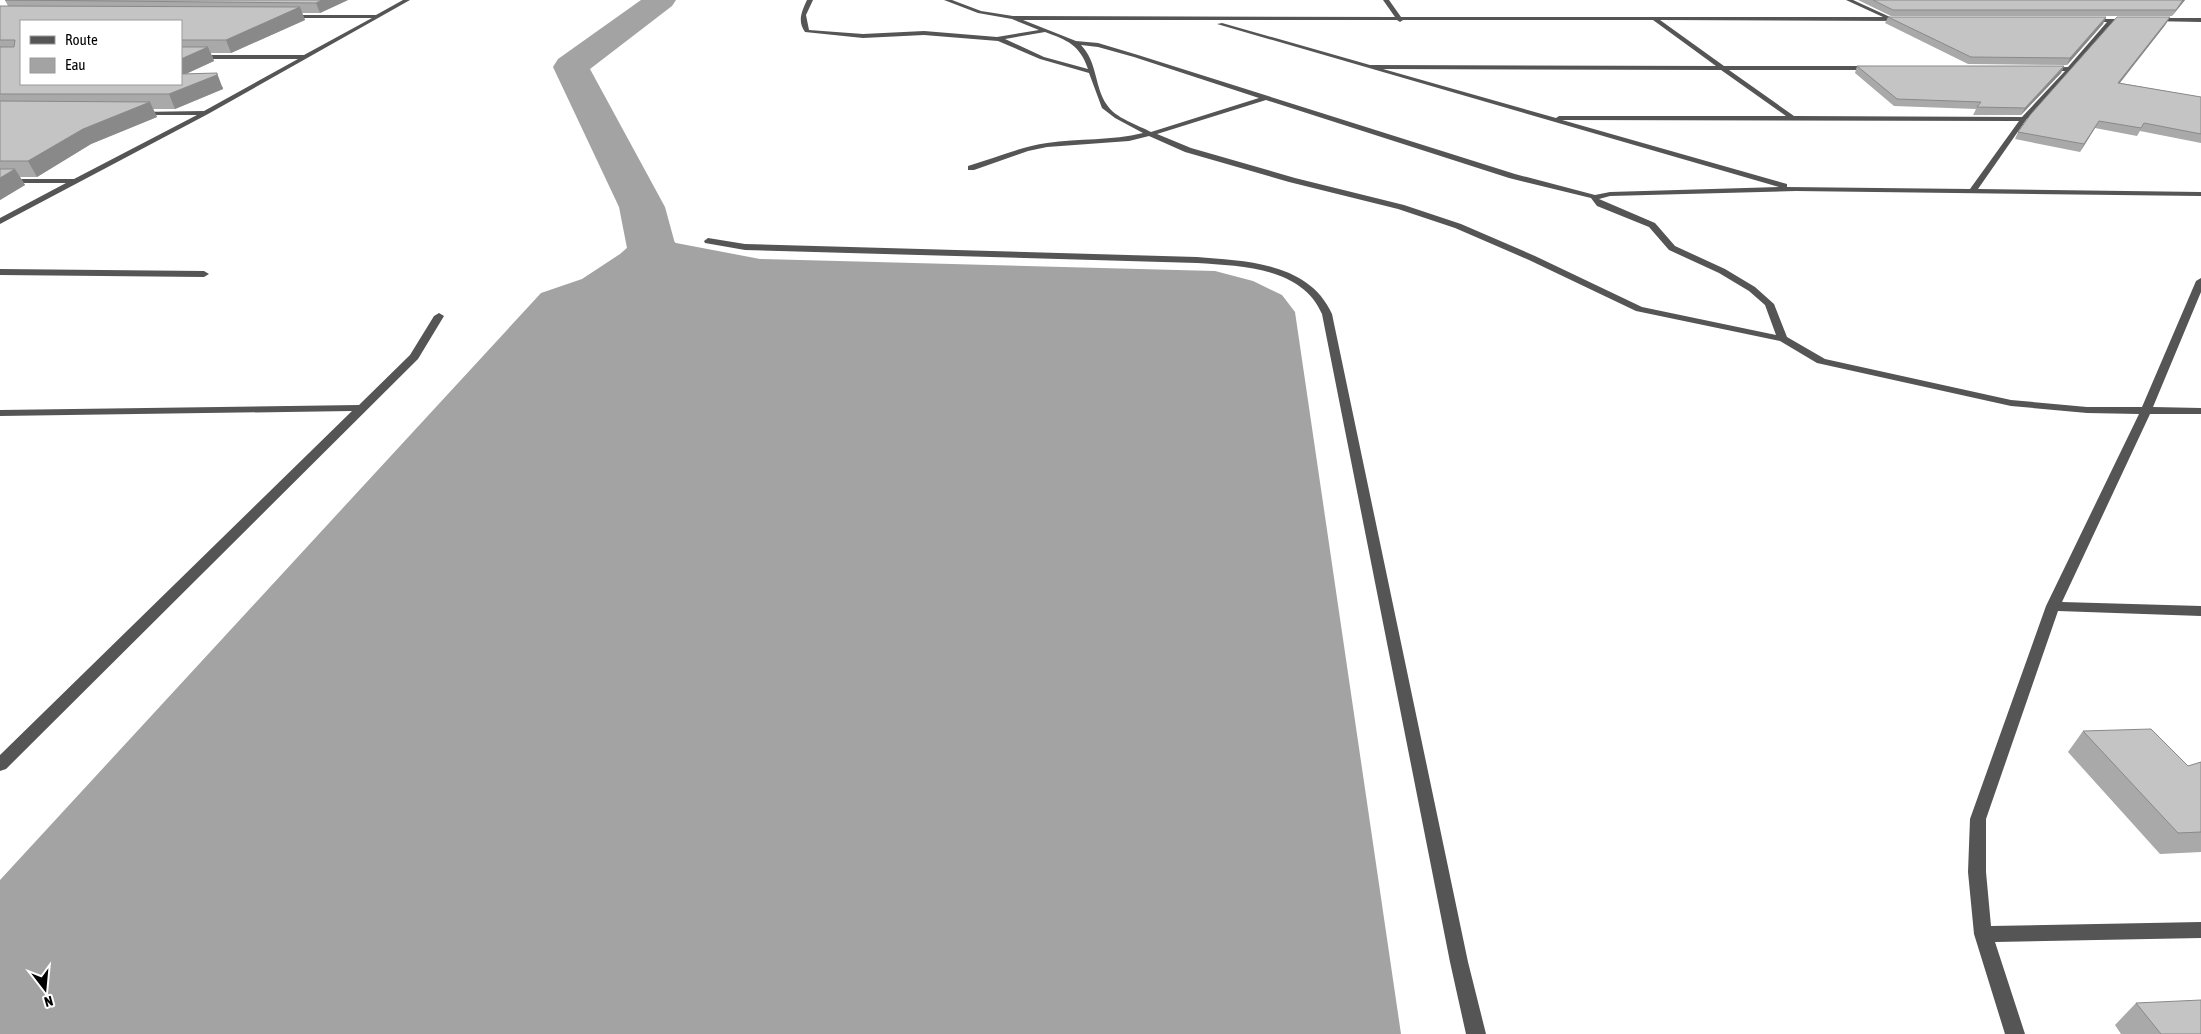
<svg xmlns="http://www.w3.org/2000/svg" width="2201" height="1034" viewBox="0 0 2201 1034" font-family="'Asap Condensed',sans-serif">
<style>
.water{fill:#a3a3a3}
.lines{fill:none;stroke-linecap:round;stroke-linejoin:round}
.river{fill:#a3a3a3;fill-rule:evenodd}
.minor{fill:#555;fill-rule:evenodd}
.wall{fill:#a9a9a9;fill-rule:evenodd}
.shaded-wall{fill:#898989}
.building{fill:#c4c4c4;stroke:#898989}
</style>
<rect width="100%" height="100%" fill="#fff"/>
<path class="water" d="M666,236L676,243L760,259L1215,271L1253,281L1282,295L1295,312L1401,1034H0V880L541,293L582,279L620,254L636,240Z"/>
<g class="lines">
<path class="river" d="M641,0H676L672,6L590,69L665,207L686,284L678,334L670,346L650,351L630,346L622,334L634,284L619,207L553,67L558,59Z"/>
<path class="minor" d="M403,0H410L208,114L0,224V218L66,183H0V179H74L197,115H140L138,114V112L204,111L298,59H181V55H304L372,18H287L285,15H376Z
M807,0H813L806,15L809,30L863,34L924,31L997,37L1039,30L1012,19L978,13L944,0H952L981,11L1013,16L1395,17L1383,0H1389L1401,17H1883L1846,0H1853L1890,17L1906,18L1904,21L1660,20L1724,66H1874L1877,68L1874,70H1729L1794,116L2022,117L2065,71H2046L2044,68L2068,67L2107,22H2089L2087,19H2133L2131,22H2113L2072,70L2026,120L1978,189L2201,192V196L1796,191L1610,196L1599,199L1655,223L1675,246L1725,269L1755,287L1774,304L1787,337L1825,359L2011,400L2087,407H2142L2196,281L2201,278V292L2153,407L2201,408V414H2150L2062,602L2201,606V616L2058,611L1986,819V872L1991,926L2201,922V938L1995,942L2025,1034H2005L1974,934L1968,872L1970,819L2046,606L2139,414L2087,413L2011,406L1817,363L1780,341L1636,311L1529,260L1455,228L1398,209L1289,182L1185,152L1149,136L1129,141L1047,147L1028,151L974,170H968V166C994,158 1020,147 1047,143C1079,138 1112,141 1143,133L1115,118L1102,108L1089,73L1040,59L998,41L924,35L863,38L805,32C797,21 802,11 807,0ZM1023,20H1397L1400,22L1403,20H1653L1716,66L1370,65L1222,23L1217,24L1779,187L1610,192L1595,195L1515,174L1138,55L1098,43L1076,41ZM1045,32C1067,40 1080,45 1088,69L1044,57L1005,39ZM1081,45L1098,47L1134,57L1259,98L1151,132C1138,125 1115,118 1107,105C1094,86 1098,63 1081,45ZM1383,69L1721,70L1786,116H1559L1556,118ZM1266,100L1509,178L1591,198L1597,206L1649,227L1669,250L1719,273L1749,291L1765,305L1776,335L1642,307L1535,256L1461,224L1404,205L1295,178L1191,148L1157,134ZM1562,120L2019,121L1970,189L1787,187V184Z
M2151,18H2201V22L2149,21Z
M708,238L745,244L1197,257C1245,261 1309,262 1332,314L1468,962L1486,1034H1466L1450,962L1322,314C1302,267 1241,266 1197,263L745,250L705,243L704,241Z
M0,269L204,271L209,274L204,277L0,275Z
M439,313L444,316L418,359L6,769L0,771V755L352,411L0,416V410L359,405L410,355L434,316Z"/>
</g>
<path class="wall" d="M5,0H348L320,13H302L305,20L231,53H211L214,61L186,74L223,87V89L175,109H153L157,117L91,144L37,177H20L25,185L0,200V6H8ZM21,21H181V84Z
M1858,0H2185L2172,16H1891Z
M1888,17H2106L2103,24L2067,65L1968,64L1885,23Z
M2166,24L2120,83L2201,97V143L2140,131L2137,136L2095,128L2080,152L2015,139L2018,132Z
M1857,66H2064L2061,73L2021,115H1973L1976,109L1894,106L1855,73Z
M2083,731L2188,766L2201,762V852L2160,854L2068,752Z
M2136,1003L2201,1034H2121L2115,1025Z"/>
<path class="shaded-wall" d="M322,0H348L320,13L316,3Z
M2183,0H2185L2172,16L2176,10Z
M300,7L305,20L231,53L226,40Z
M2106,17L2103,24L2067,65L2070,58Z
M2170,17L2166,24L2114,90L2118,83Z
M208,47L214,61L181,76V59Z
M2064,66L2061,73L2021,115L2025,108Z
M217,73L223,89L175,109L169,94Z
M150,102L157,117L91,144L37,177L28,161L83,129Z
M2099,121L2095,128L2080,152L2084,144Z
M15,169L25,185L0,200V178Z"/>
<path class="building" d="M5,0H322L316,3Z
M1873,0H2183L2176,10H1893Z
M0,6L300,7L226,40H181V21H21V84H181V74L217,73V75L169,94H0V47H14L15,40H0Z
M1888,17H2106L2070,58L1971,57Z
M2117,17H2170L2118,83L2201,97V134L2144,123L2141,128L2099,121L2084,144L2018,132L2031,114Z
M181,47H208L181,59Z
M1857,66H2064L2025,108L1977,107L1981,102L1897,99Z
M0,101L150,102L83,129L28,161H0Z
M0,169H15L0,178Z
M2151,729L2188,766L2201,762V832L2178,833L2083,731Z
M2201,1000V1034H2161L2136,1003Z"/>
<rect x="20" y="20" width="162" height="65" fill="#ffffff" stroke="#999999"/>
<rect x="30" y="36" width="25" height="8" fill="#555555" stroke="#999999"/>
<text x="65" y="45" font-size="15" fill="#000000">Route</text>
<rect x="30" y="58" width="25" height="15" fill="#a3a3a3" stroke="#999999"/>
<text x="65" y="70" font-size="15" fill="#000000">Eau</text>
<g transform="translate(45 989) rotate(164)" stroke="#ffffff" stroke-width="4" paint-order="stroke">
<path d="M0-4L9 19L0 12L-9 19Z" fill="#000000"/>
<text y="-8" font-size="14" font-weight="bold" text-anchor="middle" fill="#000000">N</text>
</g>
</svg>
